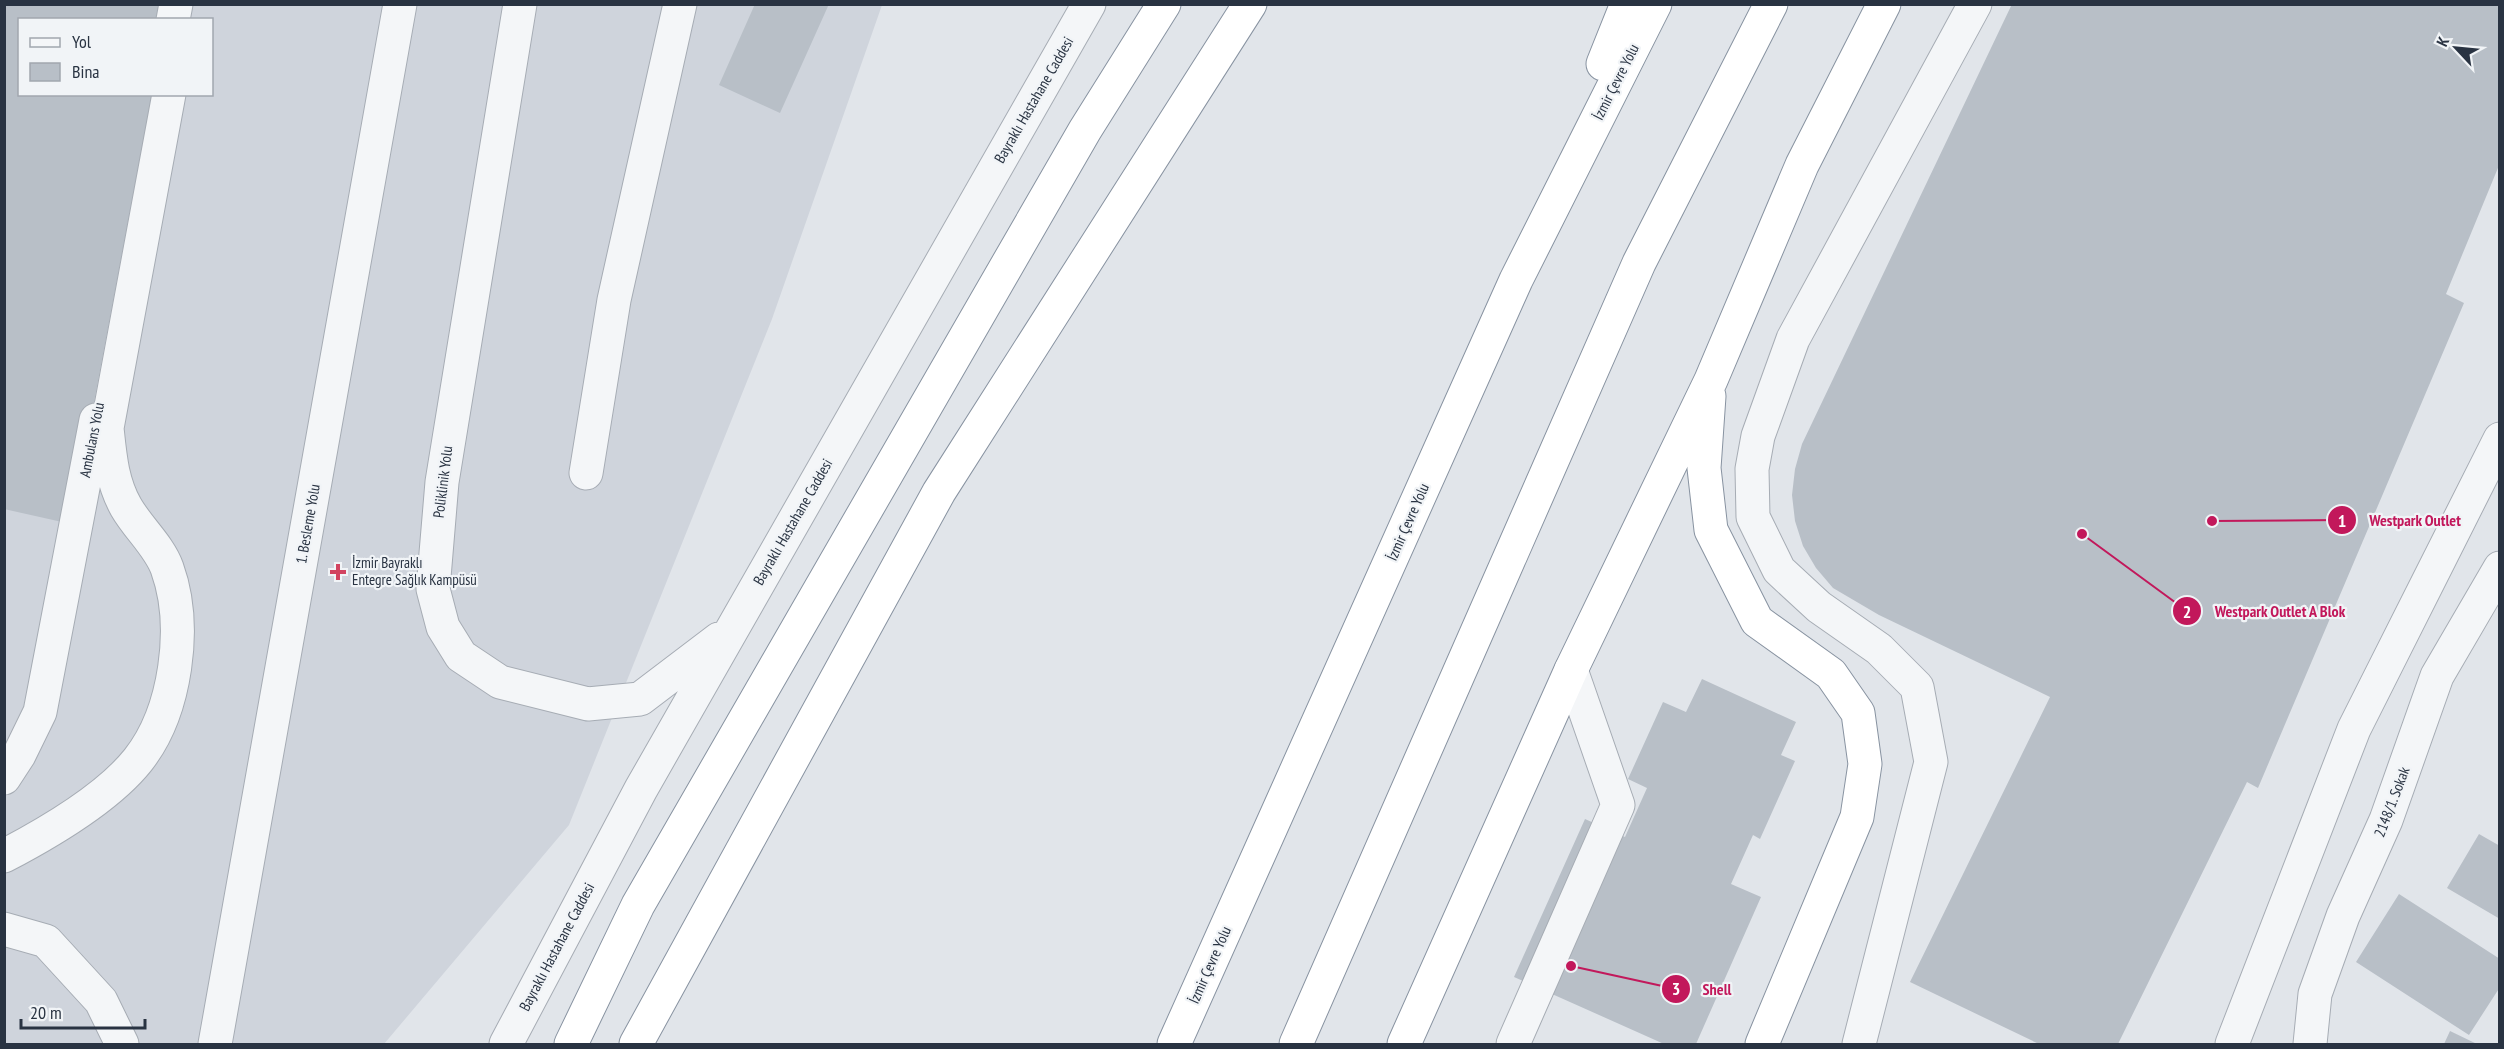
<svg xmlns="http://www.w3.org/2000/svg" width="2504" height="1049" viewBox="0 0 2504 1049" font-family="'PT Sans Narrow',sans-serif">
<style>
.built{fill:#cfd4dc;fill-rule:evenodd}
.building{fill:#b8bfc7}
.lines{fill:none;stroke-linecap:round;stroke-linejoin:round}
.minor-casing{stroke:#a6acb4;stroke-width:35}
.highway-casing{stroke:#8893a1;stroke-width:35}
.minor{stroke:#f4f6f8;stroke-width:33}
.highway{stroke:#fff;stroke-width:33}
.poi-dot{fill:#d24360;stroke:#f1f4f7;stroke-width:2}
.labels{text-anchor:middle;stroke-width:4.5;stroke-linejoin:round;paint-order:stroke}
.street-label{font-size:15px;fill:#293342;stroke:#f1f4f7}
.poi-label{font-size:15px;fill:#293342;stroke:#f1f4f7;text-anchor:start}
.leader{fill:none;stroke:#c2185b;stroke-width:2}
.callout-dot{fill:#c2185b;stroke:#f1f4f7;stroke-width:2}
.mark-label{font-size:18px;text-anchor:middle;font-weight:bold;fill:#fff}
.callout-label{font-size:16px;text-anchor:middle;font-weight:bold;fill:#c2185b;stroke:#f1f4f7;stroke-width:4.5;stroke-linejoin:round;paint-order:stroke}
</style>
<rect width="100%" height="100%" fill="#e1e5ea"/>
<path class="built" d="M5,5H882L772,319L569,825L384,1044H5ZM20,20H212V94H20Z"/>
<path class="building" d="M4,4H169L166,20H20V94H152L71,524L4,509Z
M755,4H829L780,113L719,85Z
M2012,4H2500V163L2446,294L2464,303L2258,788L2247,782L2118,1044H2039L1910,982L2050,697L1879,615L1833,588L1816,568L1803,546L1795,521L1792,495L1795,469L1802,444Z
M1702,679L1796,722L1781,755L1795,761L1760,839L1753,835L1731,884L1761,897L1696,1044H1664L1514,977L1585,819L1625,837L1647,788L1628,779L1663,702L1686,712Z
M2479,834L2500,846V919L2447,888Z
M2399,894L2500,959V987L2469,1035L2356,962Z
M2450,1031L2477,1044H2444Z"/>
<g class="lines">
<g class="minor-casing">
<path id="minor" d="M520,4L442,482L433,589L443,627L461,656L500,682L588,704L640,699L719,639
M173,20L176,4
M586,473L614,300L680,4
M4,778L19,755L40,712L96,420
M4,856C48,833 107,799 138,760C176,712 188,626 167,568C159,546 138,528 126,507C112,482 110,457 107,428L169,94
M4,929L46,941L101,1001L122,1044
M215,1044L400,4
M506,1044L641,789L1089,4
M1513,1044L1618,805L1571,670
M1859,1044L1931,762L1917,687L1879,649L1819,607L1779,570L1753,517L1752,469L1758,436L1793,339L1975,4
M2232,1044L2354,729L2500,439
M2310,1044L2315,994L2343,916L2386,820L2437,676L2500,568"/>
</g>
<g class="highway-casing">
<path id="highway" d="M1603,64L1627,4
M1709,396L1704,468L1711,530L1757,621L1831,674L1858,713L1865,764L1857,817L1762,1044
M571,1044L638,905L1085,130L1164,4
M636,1044L939,492L1250,4
M1174,1044L1516,280L1655,4
M1296,1044L1639,263L1771,4
M1404,1044L1571,670L1711,380L1802,165L1884,4"/>
</g>
<use href="#minor" class="minor"/>
<use href="#highway" class="highway"/>
</g>
<path class="poi-dot" d="M335 563h6v6h6v6h-6v6h-6v-6h-6v-6h6z"/>
<g class="labels">
<g class="street-label">
<text transform="translate(1616 82) rotate(-63)" y="5">İzmir Çevre Yolu</text>
<text transform="translate(1034 100) rotate(-60)" y="5">Bayraklı Hastahane Caddesi</text>
<text transform="translate(92 440) rotate(-79)" y="5">Ambulans Yolu</text>
<text transform="translate(443 482) rotate(-83)" y="5">Poliklinik Yolu</text>
<text transform="translate(793 522) rotate(-60)" y="5">Bayraklı Hastahane Caddesi</text>
<text transform="translate(1408 522) rotate(-66)" y="5">İzmir Çevre Yolu</text>
<text transform="translate(308 524) rotate(-80)" y="5">1. Besleme Yolu</text>
<text transform="translate(2392 802) rotate(-69)" y="5">2148/1. Sokak</text>
<text transform="translate(557 947) rotate(-62)" y="5">Bayraklı Hastahane Caddesi</text>
<text transform="translate(1210 965) rotate(-66)" y="5">İzmir Çevre Yolu</text>
</g>
<g class="poi-label">
<text x="352" y="568">İzmir Bayraklı<tspan x="352" dy="17">Entegre Sağlık Kampüsü</tspan></text>
</g>
</g>
<path class="leader" d="M2212 521L2342 520M2082 534L2187 611M1571 966L1676 989"/>
<g class="callout-dot">
<circle cx="2212" cy="521" r="6"/>
<circle cx="2082" cy="534" r="6"/>
<circle cx="1571" cy="966" r="6"/>
<circle cx="2342" cy="520" r="15"/>
<circle cx="2187" cy="611" r="15"/>
<circle cx="1676" cy="989" r="15"/>
</g>
<g class="mark-label">
<text x="2342" y="527">1</text>
<text x="2187" y="618">2</text>
<text x="1676" y="995">3</text>
</g>
<g class="callout-label">
<text x="2415" y="526">Westpark Outlet</text>
<text x="2280" y="617">Westpark Outlet A Blok</text>
<text x="1717" y="995">Shell</text>
</g>
<rect width="2504" height="1049" fill="none" stroke="#293342" stroke-width="12"/>
<rect x="18" y="18" width="195" height="78" fill="#f1f4f7" stroke="#a1a7af" stroke-width="1.5"/>
<rect x="30" y="38" width="30" height="9" fill="#f4f6f8" stroke="#a1a7af" stroke-width="1.5"/>
<text x="72" y="48" font-size="18" fill="#293342">Yol</text>
<rect x="30" y="63" width="30" height="18" fill="#b8bfc7" stroke="#a1a7af" stroke-width="1.5"/>
<text x="72" y="78" font-size="18" fill="#293342">Bina</text>
<g transform="translate(2456 48) rotate(296)" stroke="#f1f4f7" stroke-width="4.5" paint-order="stroke">
<path d="M0-4.5L10 22L0 15L-10 22Z" fill="#293342"/>
<text y="-9" font-size="16" font-weight="bold" text-anchor="middle" fill="#293342">K</text>
</g>
<path d="M21 1019v9h124v-9" fill="none" stroke="#293342" stroke-width="3"/>
<text x="30" y="1019" font-size="18" fill="#293342" stroke="#f1f4f7" stroke-width="4.5" paint-order="stroke">20 m</text>
</svg>
